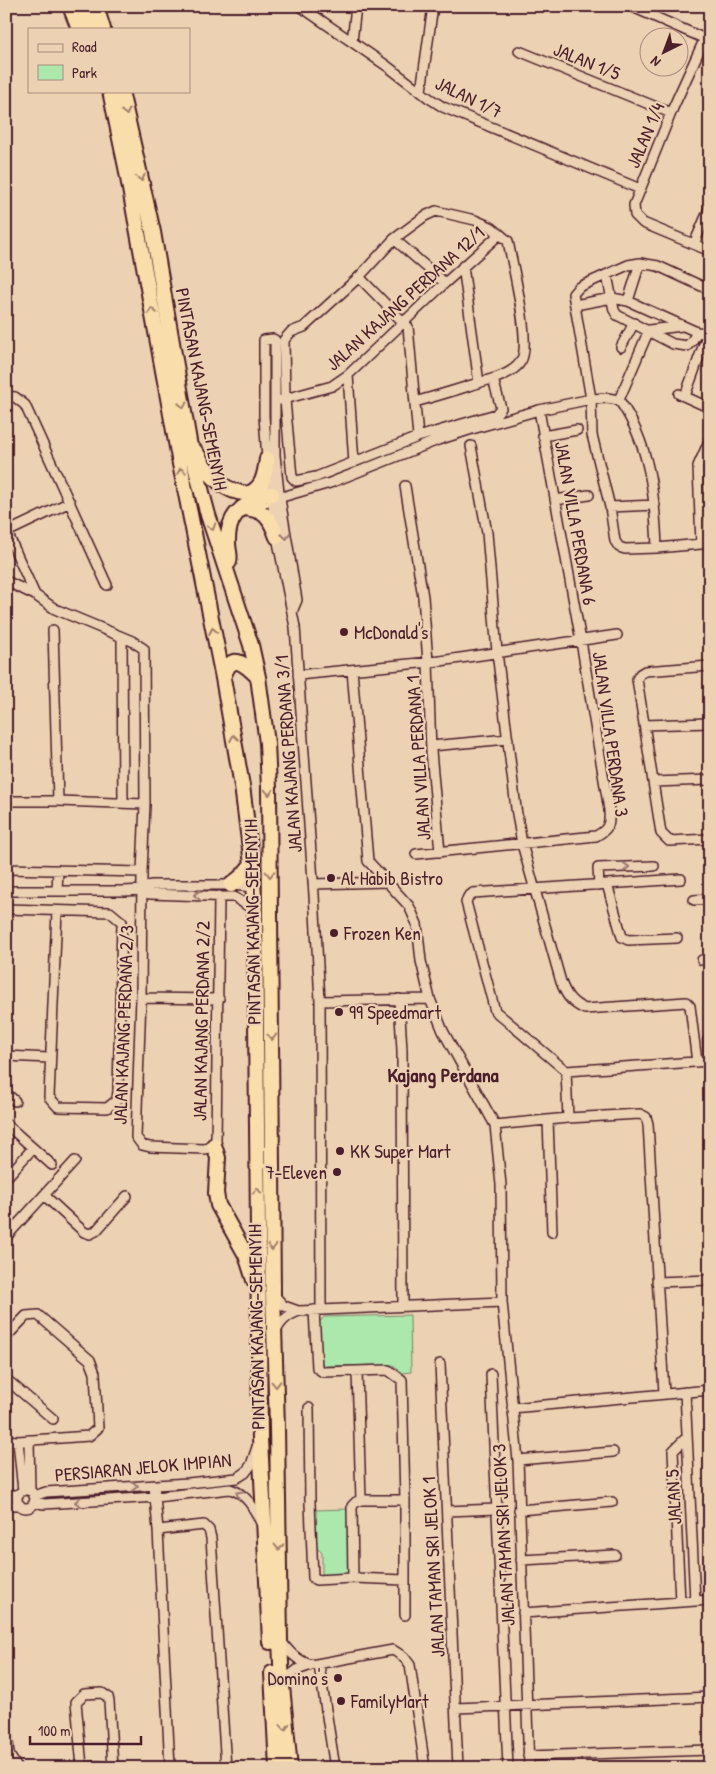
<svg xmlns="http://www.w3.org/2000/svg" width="716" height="1774" viewBox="0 0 716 1774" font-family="'Patrick Hand',sans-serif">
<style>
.green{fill:#ace7ac;stroke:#7b836c}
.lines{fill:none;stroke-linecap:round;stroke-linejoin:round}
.minor-casing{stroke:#4a1f2b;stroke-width:12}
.highway-casing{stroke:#4a1f2b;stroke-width:18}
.minor{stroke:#ecd2b3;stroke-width:9}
.highway{stroke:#f9ddab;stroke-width:14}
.oneway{stroke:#a27e6b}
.oneway2{stroke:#9b786f}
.poi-dot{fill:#4a1f2b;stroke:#ecd2b3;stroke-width:2}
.labels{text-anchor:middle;stroke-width:4.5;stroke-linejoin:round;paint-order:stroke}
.street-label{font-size:19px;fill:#4a1f2b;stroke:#ecd2b3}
.poi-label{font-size:19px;fill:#4a1f2b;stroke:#ecd2b3;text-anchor:start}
.neighbourhood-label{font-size:20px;font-weight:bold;fill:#4a1f2b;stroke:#ecd2b3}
</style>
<rect width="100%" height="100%" fill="#ecd2b3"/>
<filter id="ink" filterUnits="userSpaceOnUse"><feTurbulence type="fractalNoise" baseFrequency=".02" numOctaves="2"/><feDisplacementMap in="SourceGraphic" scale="10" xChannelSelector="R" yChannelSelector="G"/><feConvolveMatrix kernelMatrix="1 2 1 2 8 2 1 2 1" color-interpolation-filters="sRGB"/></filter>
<g filter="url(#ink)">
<path class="green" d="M410,1315L411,1372L403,1373L393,1365L325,1366L320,1362L317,1325L324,1317Z
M349,1509L351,1576L322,1578V1553L317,1548L315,1510Z"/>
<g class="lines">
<g class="minor-casing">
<path id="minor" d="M300,6L387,66L429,98L443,107L640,189
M630,6L710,41
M705,38L673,108L634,205L635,215L643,223L710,251
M352,42L356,6
M519,51L671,113
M421,91L433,6
M394,239L445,283
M694,244L710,207
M463,266L479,383
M607,275L614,310L617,315L673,344L687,346L692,341L697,332
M359,277L408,327L418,437
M628,301L640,263
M575,305L612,298L628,301L697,332L708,333L710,331
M621,347L634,323
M348,375L354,463
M679,394L710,408
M6,396L15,397L25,405L107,585
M685,396L708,333
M281,400L332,386L348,375L445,283L500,234
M619,400L649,330L682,326
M415,402C436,396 457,390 478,383C486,380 496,379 503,375C510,372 517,368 521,361C532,344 512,263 508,241L491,227L475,220L436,211L425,216L394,239L359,277L304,327L291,332L284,340L285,400L292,477L296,481L316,477L418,437L496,414L501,408L493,379
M543,436L577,430
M471,446L487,533L497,652L516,808L522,844L561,982C566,995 571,1003 585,1009L686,1002L690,1006L697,1062
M405,486L423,597L428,662L431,751L440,852
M275,499L330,483L438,440L472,429L539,410L591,399L607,398L619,400C650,444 655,496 657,548L701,544L698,466L710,439
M555,500L589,495
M610,507L655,505
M6,530L35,595
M7,532L70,502
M657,548L625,549L619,547L615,541L610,507L592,435L591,399L573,294L579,287L628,265L640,263L658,266L710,290
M6,581L35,595L55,609L132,641L144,649L145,804L142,872L141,998L136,1137L142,1145L150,1147L204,1149L209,1148L216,1143L219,896
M292,612L297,600L279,493L275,455V340L273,339L264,340V416L267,459L277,537L295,627L314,895L320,1001L321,1310
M53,630L58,801
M122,637L123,803
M710,666L645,671L640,674L637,679L661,833L669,841L710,839
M352,670L368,861L409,906L417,924L421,961L430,999L443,1031L495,1125L501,1185L502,1302L518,1460L529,1768
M298,675L440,661L617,635
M644,725L710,723
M431,746L508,739
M653,782L710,780
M6,801H58L145,804
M416,854L596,836C609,829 610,824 609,810L581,641L539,410
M6,869L142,872
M681,879L473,893L468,897L466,902L495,1011L566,1071L709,1061
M313,884L388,882
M607,884L622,937L628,940L677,938
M599,885L598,868L654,866
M143,890L150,894L234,897L248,906L254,914
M6,891H124L143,890L151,885H231L254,887
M57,891L58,870
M694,900L710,899
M6,909L110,912L122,922L118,1090L117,1100L107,1108L58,1107L49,1097L57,911
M702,960H710
M141,998L219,999
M399,999L402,1050L403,1305
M320,1001L430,999
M710,1038L708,1040L710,1073
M6,1056L49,1058
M566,1071L568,1118
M6,1093L15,1101
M548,1120L552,1232
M6,1124L52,1165
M495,1125L568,1118L640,1114L646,1117L648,1124L664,1393
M6,1178L33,1148
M44,1195L84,1232L90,1234L96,1231L127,1196
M6,1237L75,1161
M657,1282L710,1280
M273,1294L284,1306L298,1311
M314,1310L317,1368L323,1372L388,1370L402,1380L405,1500V1615
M275,1333C281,1321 286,1316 299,1311L502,1302
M6,1337L26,1316L38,1315L90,1360L95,1373L98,1428L89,1436L18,1441L6,1440
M440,1364L458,1768
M491,1374L508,1768
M6,1379L53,1419
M685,1392L695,1601
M309,1408L310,1503L313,1578L316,1580L353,1578L405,1580
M512,1408L710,1390
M29,1440L30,1491
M18,1441L23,1491
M518,1460L613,1452
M154,1485L158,1530L170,1768
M17 1499a9 9 0 1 1 18 0a9 9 0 1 1-18 0Z
M6,1495H18
M34,1496L46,1492L188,1483L237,1478L245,1473L251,1465L257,1447
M361,1500H405
M34,1502L44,1504L156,1497L230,1489C247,1494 254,1508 261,1523
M6,1505H20
M519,1510L612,1502
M447,1511L497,1509
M158,1530L204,1525L209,1530L211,1538L226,1768
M521,1560L615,1555
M353,1578L352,1506L356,1502L361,1500L357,1371
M680,1602L673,1451L686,1438
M523,1613L710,1600
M280,1640C290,1653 295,1659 311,1665
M319,1665L335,1768
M282,1686L289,1676L297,1670L311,1665L393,1650L404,1657L410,1665L425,1768
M456,1708L710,1697
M6,1715L9,1755
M7,1751L17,1768
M528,1756L710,1750
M82,1767L76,1702L84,1694L102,1693L108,1697L109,1701L113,1768
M75,1768L98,1766L113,1768"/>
</g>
<g class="highway-casing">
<path id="highway" d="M70,6L79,29
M85,6L92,29
M96,6L103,29
M110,91L126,167L180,464L223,678L242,786L252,864L255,916L260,1438L270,1642
M121,91L153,232L190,447L208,515L251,645L258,677L267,743L269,788L273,1294L277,1427L280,1640L282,1686L290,1768
M194,450C199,455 201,462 205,467C225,494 241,495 272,494
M247,494C263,489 265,474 267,459
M242,508C265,509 270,518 277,537
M229,562C231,556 228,550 228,543C227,518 240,503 264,500
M223,678C231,651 244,663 258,677
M231,885L242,876L252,864
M214,1145L218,1158L216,1193L218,1205L246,1255L254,1280
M272,1673L277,1768"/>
</g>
<use href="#minor" class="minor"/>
<use href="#highway" class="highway"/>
</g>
<defs><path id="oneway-chevron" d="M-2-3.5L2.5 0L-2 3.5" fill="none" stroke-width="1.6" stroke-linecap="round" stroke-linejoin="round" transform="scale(1.25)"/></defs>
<g class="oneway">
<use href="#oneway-chevron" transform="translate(126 112) rotate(78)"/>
<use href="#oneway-chevron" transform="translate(141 178) rotate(77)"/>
<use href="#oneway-chevron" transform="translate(152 311) rotate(-100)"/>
<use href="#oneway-chevron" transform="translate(183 405) rotate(80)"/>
<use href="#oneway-chevron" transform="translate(181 471) rotate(-101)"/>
<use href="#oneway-chevron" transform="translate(212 527) rotate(71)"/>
<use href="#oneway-chevron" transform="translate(213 631) rotate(-101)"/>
<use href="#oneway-chevron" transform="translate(234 738) rotate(-100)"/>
<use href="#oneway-chevron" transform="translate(269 792) rotate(89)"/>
<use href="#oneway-chevron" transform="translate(270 874) rotate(89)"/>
<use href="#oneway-chevron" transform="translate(272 1037) rotate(89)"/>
<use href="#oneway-chevron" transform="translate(257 1191) rotate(-91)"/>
<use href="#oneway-chevron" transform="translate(272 1247) rotate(90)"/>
<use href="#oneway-chevron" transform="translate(276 1384) rotate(88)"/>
<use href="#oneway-chevron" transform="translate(279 1547) rotate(89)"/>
<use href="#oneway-chevron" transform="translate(285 1727) rotate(85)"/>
</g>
<g class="oneway2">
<use href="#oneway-chevron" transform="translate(286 536) rotate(80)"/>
<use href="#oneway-chevron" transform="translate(626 867) rotate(-2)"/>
<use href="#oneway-chevron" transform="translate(197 895) rotate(-179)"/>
<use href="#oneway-chevron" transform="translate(135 1486) rotate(-3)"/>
<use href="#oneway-chevron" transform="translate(239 1494) rotate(-150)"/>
<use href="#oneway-chevron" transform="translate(78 1502) rotate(176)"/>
</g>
</g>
<g class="poi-dot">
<circle cx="344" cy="632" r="5"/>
<circle cx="331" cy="878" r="5"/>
<circle cx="334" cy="933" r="5"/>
<circle cx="339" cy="1012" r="5"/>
<circle cx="340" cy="1151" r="5"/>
<circle cx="337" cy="1172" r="5"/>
<circle cx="338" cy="1678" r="5"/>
<circle cx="341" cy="1701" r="5"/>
</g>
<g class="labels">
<g class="street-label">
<text transform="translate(587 61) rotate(22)" y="7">JALAN 1/5</text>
<text transform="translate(469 97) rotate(26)" y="7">JALAN 1/7</text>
<text transform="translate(645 135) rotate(-67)" y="7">JALAN 1/4</text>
<text transform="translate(405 298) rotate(-42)" y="7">JALAN KAJANG PERDANA 12/1</text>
<text transform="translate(202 389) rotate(79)" y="7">PINTASAN KAJANG-SEMENYIH</text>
<text transform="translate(576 523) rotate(80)" y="7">JALAN VILLA PERDANA 6</text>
<text transform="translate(611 734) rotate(82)" y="7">JALAN VILLA PERDANA 3</text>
<text transform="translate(288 754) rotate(-94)" y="7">JALAN KAJANG PERDANA 3/1</text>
<text transform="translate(418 758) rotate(-94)" y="7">JALAN VILLA PERDANA 1</text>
<text transform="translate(252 922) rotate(-91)" y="7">PINTASAN KAJANG-SEMENYIH</text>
<text transform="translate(201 1021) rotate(-89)" y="7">JALAN KAJANG PERDANA 2/2</text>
<text transform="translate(123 1025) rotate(-88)" y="7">JALAN KAJANG PERDANA 2/3</text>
<text transform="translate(256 1327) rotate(-91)" y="7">PINTASAN KAJANG-SEMENYIH</text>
<text transform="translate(143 1467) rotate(-5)" y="7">PERSIARAN JELOK IMPIAN</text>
<text transform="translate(673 1497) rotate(-93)" y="7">JALAN 5</text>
<text transform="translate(503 1535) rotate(-93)" y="7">JALAN TAMAN SRI JELOK 3</text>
<text transform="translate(433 1567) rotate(-93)" y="7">JALAN TAMAN SRI JELOK 1</text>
</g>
<g class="poi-label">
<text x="354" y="639">McDonald's</text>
<text x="341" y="885">Al Habib Bistro</text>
<text x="344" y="940">Frozen Ken</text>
<text x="349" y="1019">99 Speedmart</text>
<text x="350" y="1158">KK Super Mart</text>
<text x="327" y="1179" text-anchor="end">7-Eleven</text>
<text x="328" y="1685" text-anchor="end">Domino's</text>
<text x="351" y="1708">FamilyMart</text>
</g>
<g class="neighbourhood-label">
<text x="443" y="1082">Kajang Perdana</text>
</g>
</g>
<rect width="716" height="1774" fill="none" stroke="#ecd2b3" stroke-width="25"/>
<rect x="12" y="12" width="691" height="1749" fill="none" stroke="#4a1f2b" stroke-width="2" filter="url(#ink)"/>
<rect x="28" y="28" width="162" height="65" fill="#ecd2b3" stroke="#ab8a7d"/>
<rect x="38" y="44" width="25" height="8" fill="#ecd2b3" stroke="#ab8a7d"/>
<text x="72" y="52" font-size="15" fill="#4a1f2b">Road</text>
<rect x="38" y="65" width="25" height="15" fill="#ace7ac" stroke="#ab8a7d"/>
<text x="72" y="78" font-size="15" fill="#4a1f2b">Park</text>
<g transform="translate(664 52) rotate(222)"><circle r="24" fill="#ecd2b3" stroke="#ab8a7d"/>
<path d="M0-4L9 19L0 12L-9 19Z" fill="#4a1f2b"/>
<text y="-8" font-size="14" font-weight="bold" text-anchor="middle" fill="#4a1f2b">N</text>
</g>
<path d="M30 1736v8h111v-8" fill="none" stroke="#4a1f2b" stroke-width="2.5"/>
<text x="38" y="1736" font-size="15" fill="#4a1f2b" stroke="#ecd2b3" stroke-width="4" paint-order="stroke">100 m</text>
</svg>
